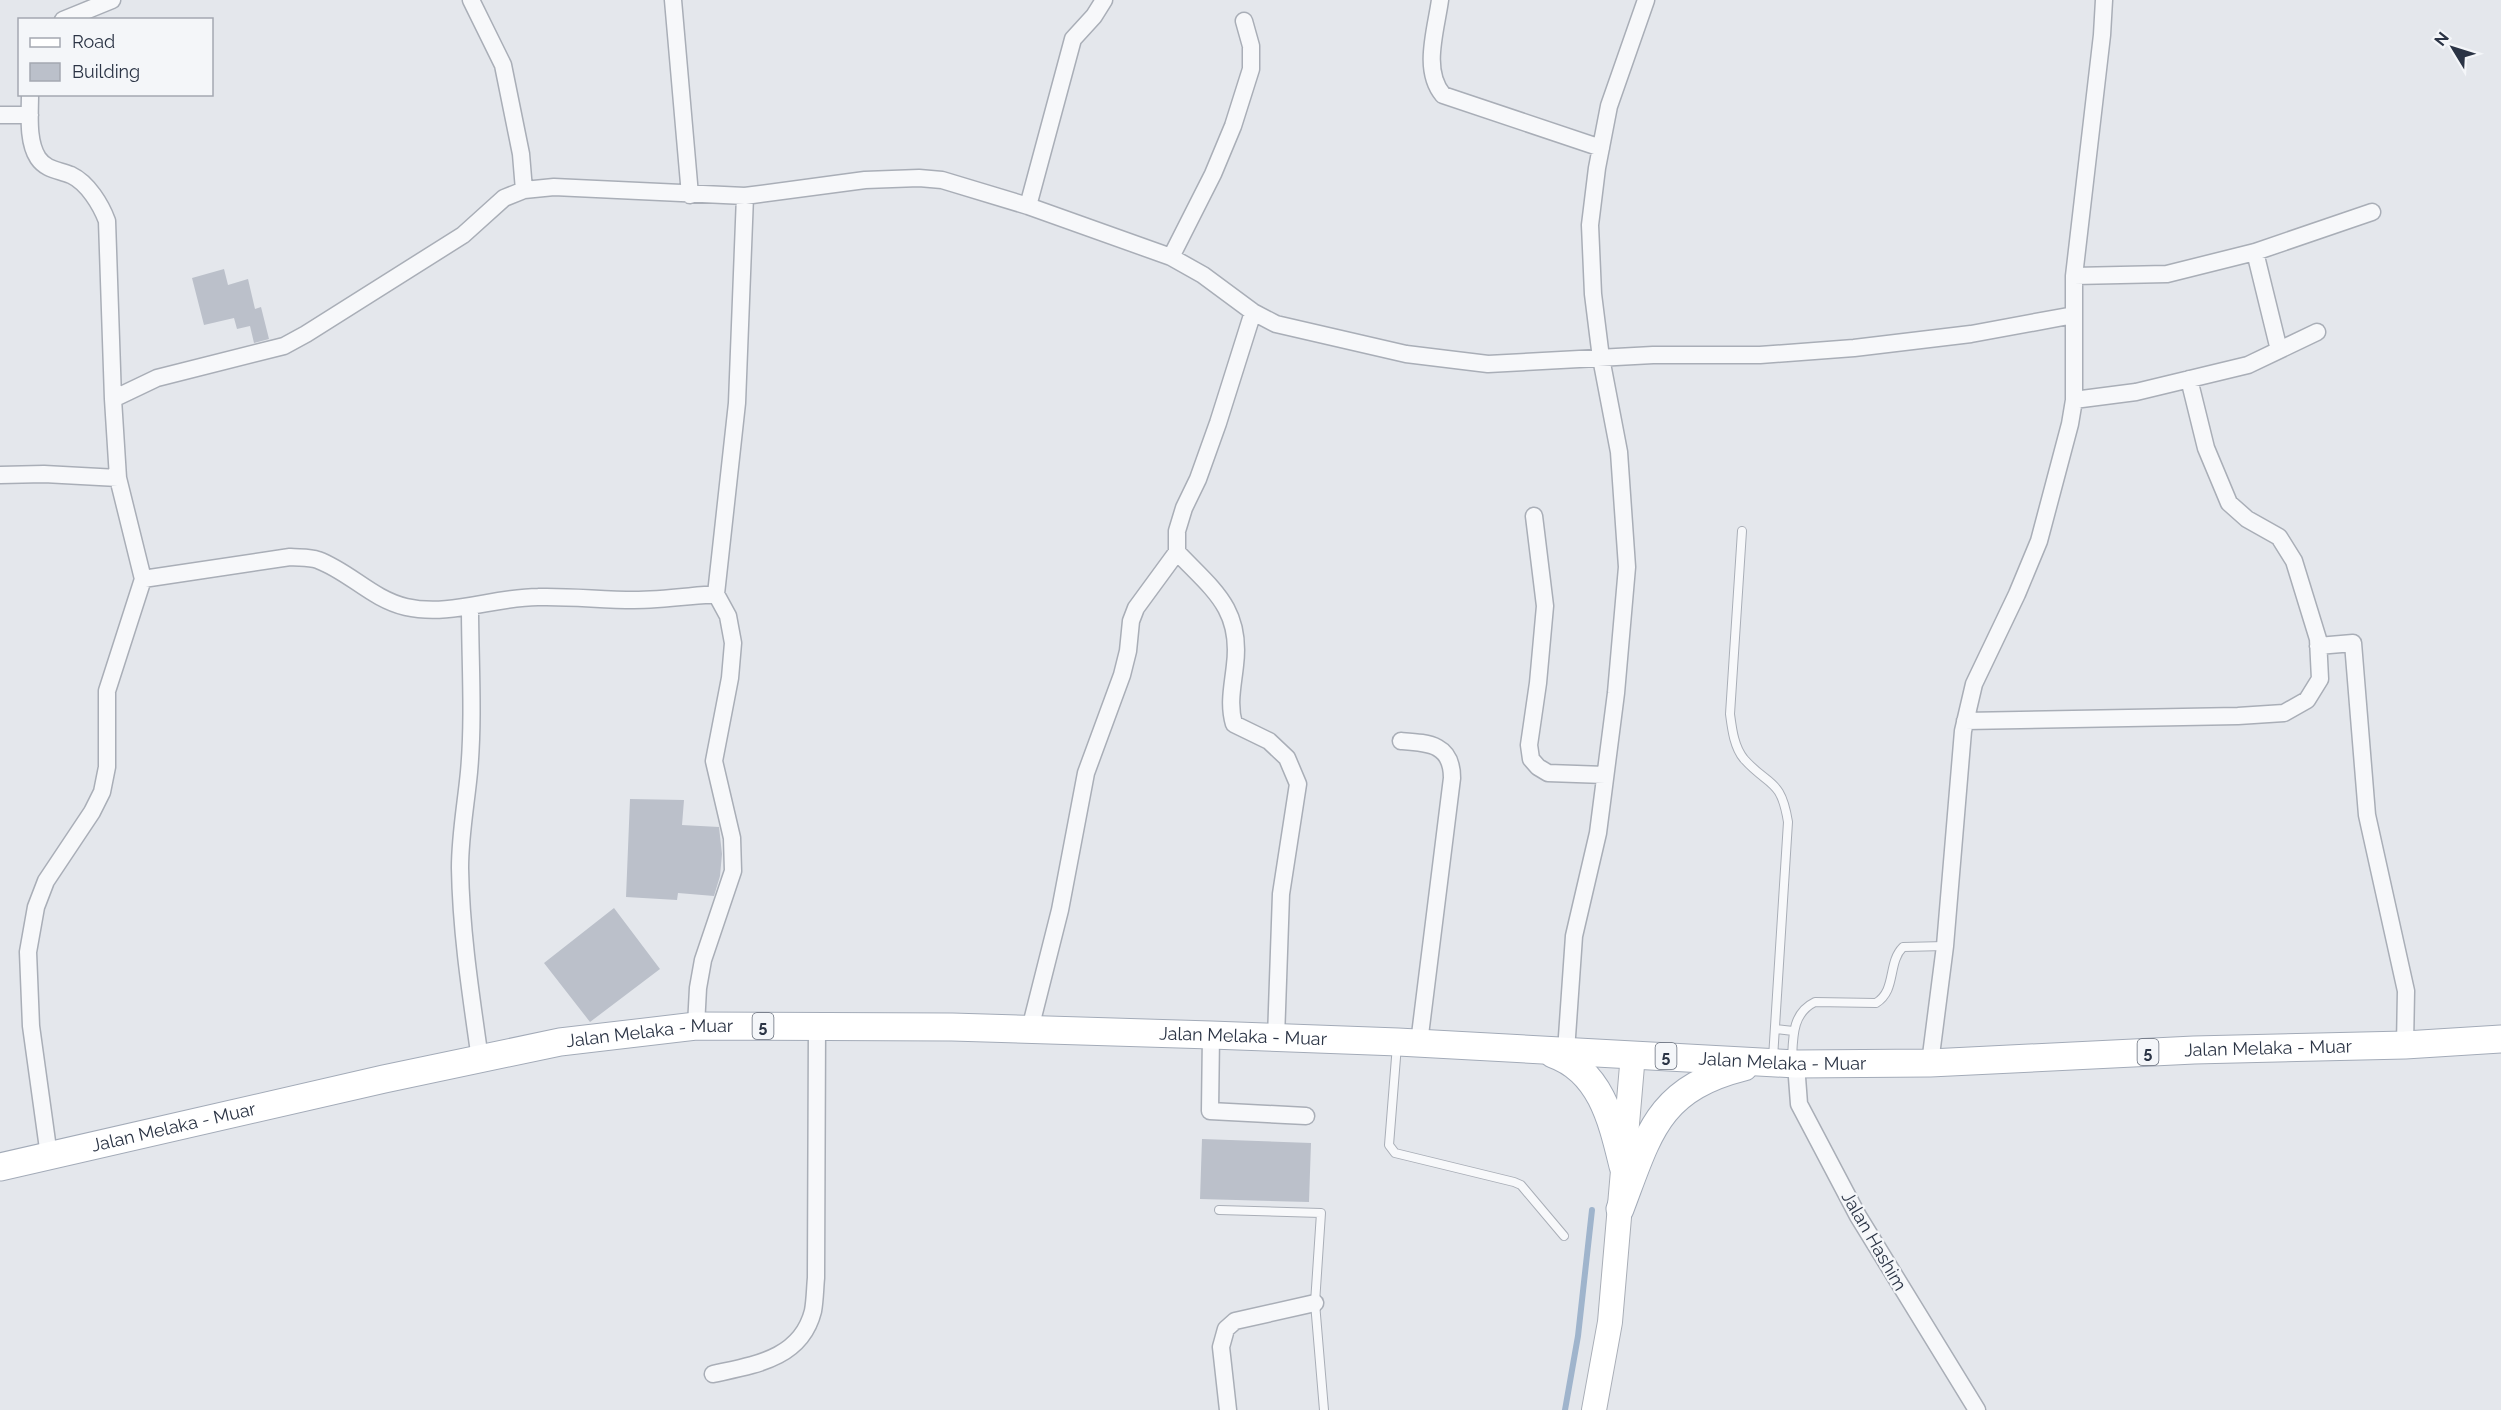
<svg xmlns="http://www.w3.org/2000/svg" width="2501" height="1410" viewBox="0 0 2501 1410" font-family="Raleway,sans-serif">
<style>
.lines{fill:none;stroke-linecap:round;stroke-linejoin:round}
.stream{stroke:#9fb4cc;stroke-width:6}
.building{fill:#bbc0ca}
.service-casing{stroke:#a9aeb7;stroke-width:10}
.minor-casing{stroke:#a9aeb7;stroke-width:19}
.secondary-casing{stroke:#a9aeb7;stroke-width:26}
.primary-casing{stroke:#a3abb8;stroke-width:29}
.service{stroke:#f7f8fa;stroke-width:8}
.minor{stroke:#f7f8fa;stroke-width:16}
.secondary{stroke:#fff;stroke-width:24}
.primary{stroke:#fff;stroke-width:27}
.labels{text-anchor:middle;stroke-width:4.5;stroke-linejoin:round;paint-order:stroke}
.shield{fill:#f4f6f9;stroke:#676e7b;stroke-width:1.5}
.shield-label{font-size:16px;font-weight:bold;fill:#2b3445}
.street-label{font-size:18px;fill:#2b3445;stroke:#f4f6f9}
</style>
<rect width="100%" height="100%" fill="#e4e7ec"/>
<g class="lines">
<path class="stream" d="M1565,1410L1578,1336L1592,1210"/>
</g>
<path class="building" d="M224,269L228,285L248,279L255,309L261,307L269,339L254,343L250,326L237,329L234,318L204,325L192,278Z
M630,799L684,800L682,825L719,827L722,854L720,876L714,896L678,893L677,900L626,897Z
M614,908L660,969L590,1022L544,963Z
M1202,1139L1311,1143L1309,1202L1200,1199Z"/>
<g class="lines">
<g class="service-casing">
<path id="service" d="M1742,531L1730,714C1732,729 1734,747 1744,759C1769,787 1781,778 1788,822L1773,1058
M1776,1029L1793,1031
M1397,1045L1389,1145L1395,1153L1514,1182L1521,1185L1564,1236
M1792,1060C1793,1037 1792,1013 1815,1002L1876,1003C1897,990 1887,963 1903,947L1945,946
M1219,1210L1321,1213L1315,1303L1324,1410"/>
</g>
<g class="minor-casing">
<path id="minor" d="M471,0L503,65L521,154L524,190
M673,0L690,195
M1440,0C1436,30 1422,70 1443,95L1601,148
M63,20L112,0
M30,94C30,114 27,141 38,158C46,170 59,170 71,175C88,183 101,205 107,221L113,399
M0,115H30
M1028,206L1073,39L1094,16L1104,0
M2255,252L2279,350
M1171,257L1213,174L1233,126L1251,69V46L1244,21
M2074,276L2167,274L2255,252L2372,212
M2074,400L2136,392L2248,365L2317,332
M0,475L44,474L118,478L113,399L157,378L284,346L306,334L463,235L504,198L524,190L554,187L745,196L865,180L919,178L942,180L1028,206L1171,257L1203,275L1253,312L1276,324L1406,354L1488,364L1653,355H1760L1854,348L1971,334L2074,315
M1534,516L1545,606L1538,683L1529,745L1531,759L1538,767L1548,773L1605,775
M1177,552C1212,589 1242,608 1235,665C1233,685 1228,704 1234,724L1269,741L1287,758L1298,784L1281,894L1276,1038
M143,579L290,557C299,558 309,557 318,560C350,572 372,599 406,607C450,617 494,597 538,597C570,596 602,600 634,600C661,600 689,596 716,594
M470,607C470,661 474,717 469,772C466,804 460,835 460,868C461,932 471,996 480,1059
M2318,646L2353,643L2367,815L2406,991L2405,1045
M1965,721L2238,716L2284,713L2307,700L2320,679L2318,639L2294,561L2279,537L2247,519L2229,503L2206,448L2189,379
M1401,741C1429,743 1452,744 1452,778L1419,1043
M696,1026L698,988L703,960L733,871L732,838L714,761L730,678L733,643L728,616L716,594L737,403L745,196
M1030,1029L1060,910L1086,773L1122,675L1128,651L1131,621L1136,608L1177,552V531L1184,508L1198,479L1218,423L1253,312
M1211,1035L1210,1111L1306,1116
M1566,1051L1574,936L1598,833L1616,693L1627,567L1619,452L1601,358L1593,294L1590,225L1597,168L1609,106L1646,0
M1930,1063L1945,946L1963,731L1974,684L2017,594L2039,541L2070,424L2074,400V276L2102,35L2104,0
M1796,1064L1799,1104L1858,1216L1977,1410
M49,1156L31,1026L28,952L36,907L46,881L92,812L102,792L107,767V691L143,579L118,478
M713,1374C754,1365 801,1359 813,1311C815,1300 815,1288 816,1278L817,1025
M1228,1410L1221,1347L1226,1329L1235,1321L1315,1303"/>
</g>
<g class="secondary-casing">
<path id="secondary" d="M1594,1410L1610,1322L1633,1054"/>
</g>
<g class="primary-casing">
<g id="primary">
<path d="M1553,1054C1601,1071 1612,1121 1623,1166"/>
<path id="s1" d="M0,1167L384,1079L560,1042L696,1026L952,1027L1211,1035L1398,1042L1796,1064L1930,1063L2194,1050L2405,1045L2501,1039"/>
<path d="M1620,1209C1649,1133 1657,1089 1744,1067"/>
</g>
</g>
<use href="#service" class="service"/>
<use href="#minor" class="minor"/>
<use href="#secondary" class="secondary"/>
<use href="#primary" class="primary"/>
</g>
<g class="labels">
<g class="shield">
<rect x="752.5" y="1013" width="21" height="26" rx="4.5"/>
<rect x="2137.5" y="1039" width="21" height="26" rx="4.5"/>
<rect x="1655.5" y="1043" width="21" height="26" rx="4.5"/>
</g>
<g class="shield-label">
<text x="763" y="1032">5</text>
<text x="2148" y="1058">5</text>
<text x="1666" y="1062">5</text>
</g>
<g class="street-label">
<text dy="6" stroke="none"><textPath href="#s1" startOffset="664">Jalan Melaka - Muar</textPath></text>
<text dy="6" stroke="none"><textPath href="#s1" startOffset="1258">Jalan Melaka - Muar</textPath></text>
<text dy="6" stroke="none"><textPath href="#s1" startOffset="2284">Jalan Melaka - Muar</textPath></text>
<text dy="6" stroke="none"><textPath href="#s1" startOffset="1798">Jalan Melaka - Muar</textPath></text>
<text dy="6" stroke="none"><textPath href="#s1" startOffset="178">Jalan Melaka - Muar</textPath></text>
<text transform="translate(1874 1241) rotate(60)" y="6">Jalan Hashim</text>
</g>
</g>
<rect x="18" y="18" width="195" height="78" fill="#f4f6f9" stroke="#a4a8b1" stroke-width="1.5"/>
<rect x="30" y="38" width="30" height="9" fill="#ffffff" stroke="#a4a8b1" stroke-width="1.5"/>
<text x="72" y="48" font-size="18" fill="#2b3445">Road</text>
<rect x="30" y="63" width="30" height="18" fill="#bbc0ca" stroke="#a4a8b1" stroke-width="1.5"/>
<text x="72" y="78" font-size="18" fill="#2b3445">Building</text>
<g transform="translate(2453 48) rotate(308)" stroke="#f4f6f9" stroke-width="4.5" paint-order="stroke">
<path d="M0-4.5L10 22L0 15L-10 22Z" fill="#2b3445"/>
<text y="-9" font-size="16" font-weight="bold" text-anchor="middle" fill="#2b3445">N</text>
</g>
</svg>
